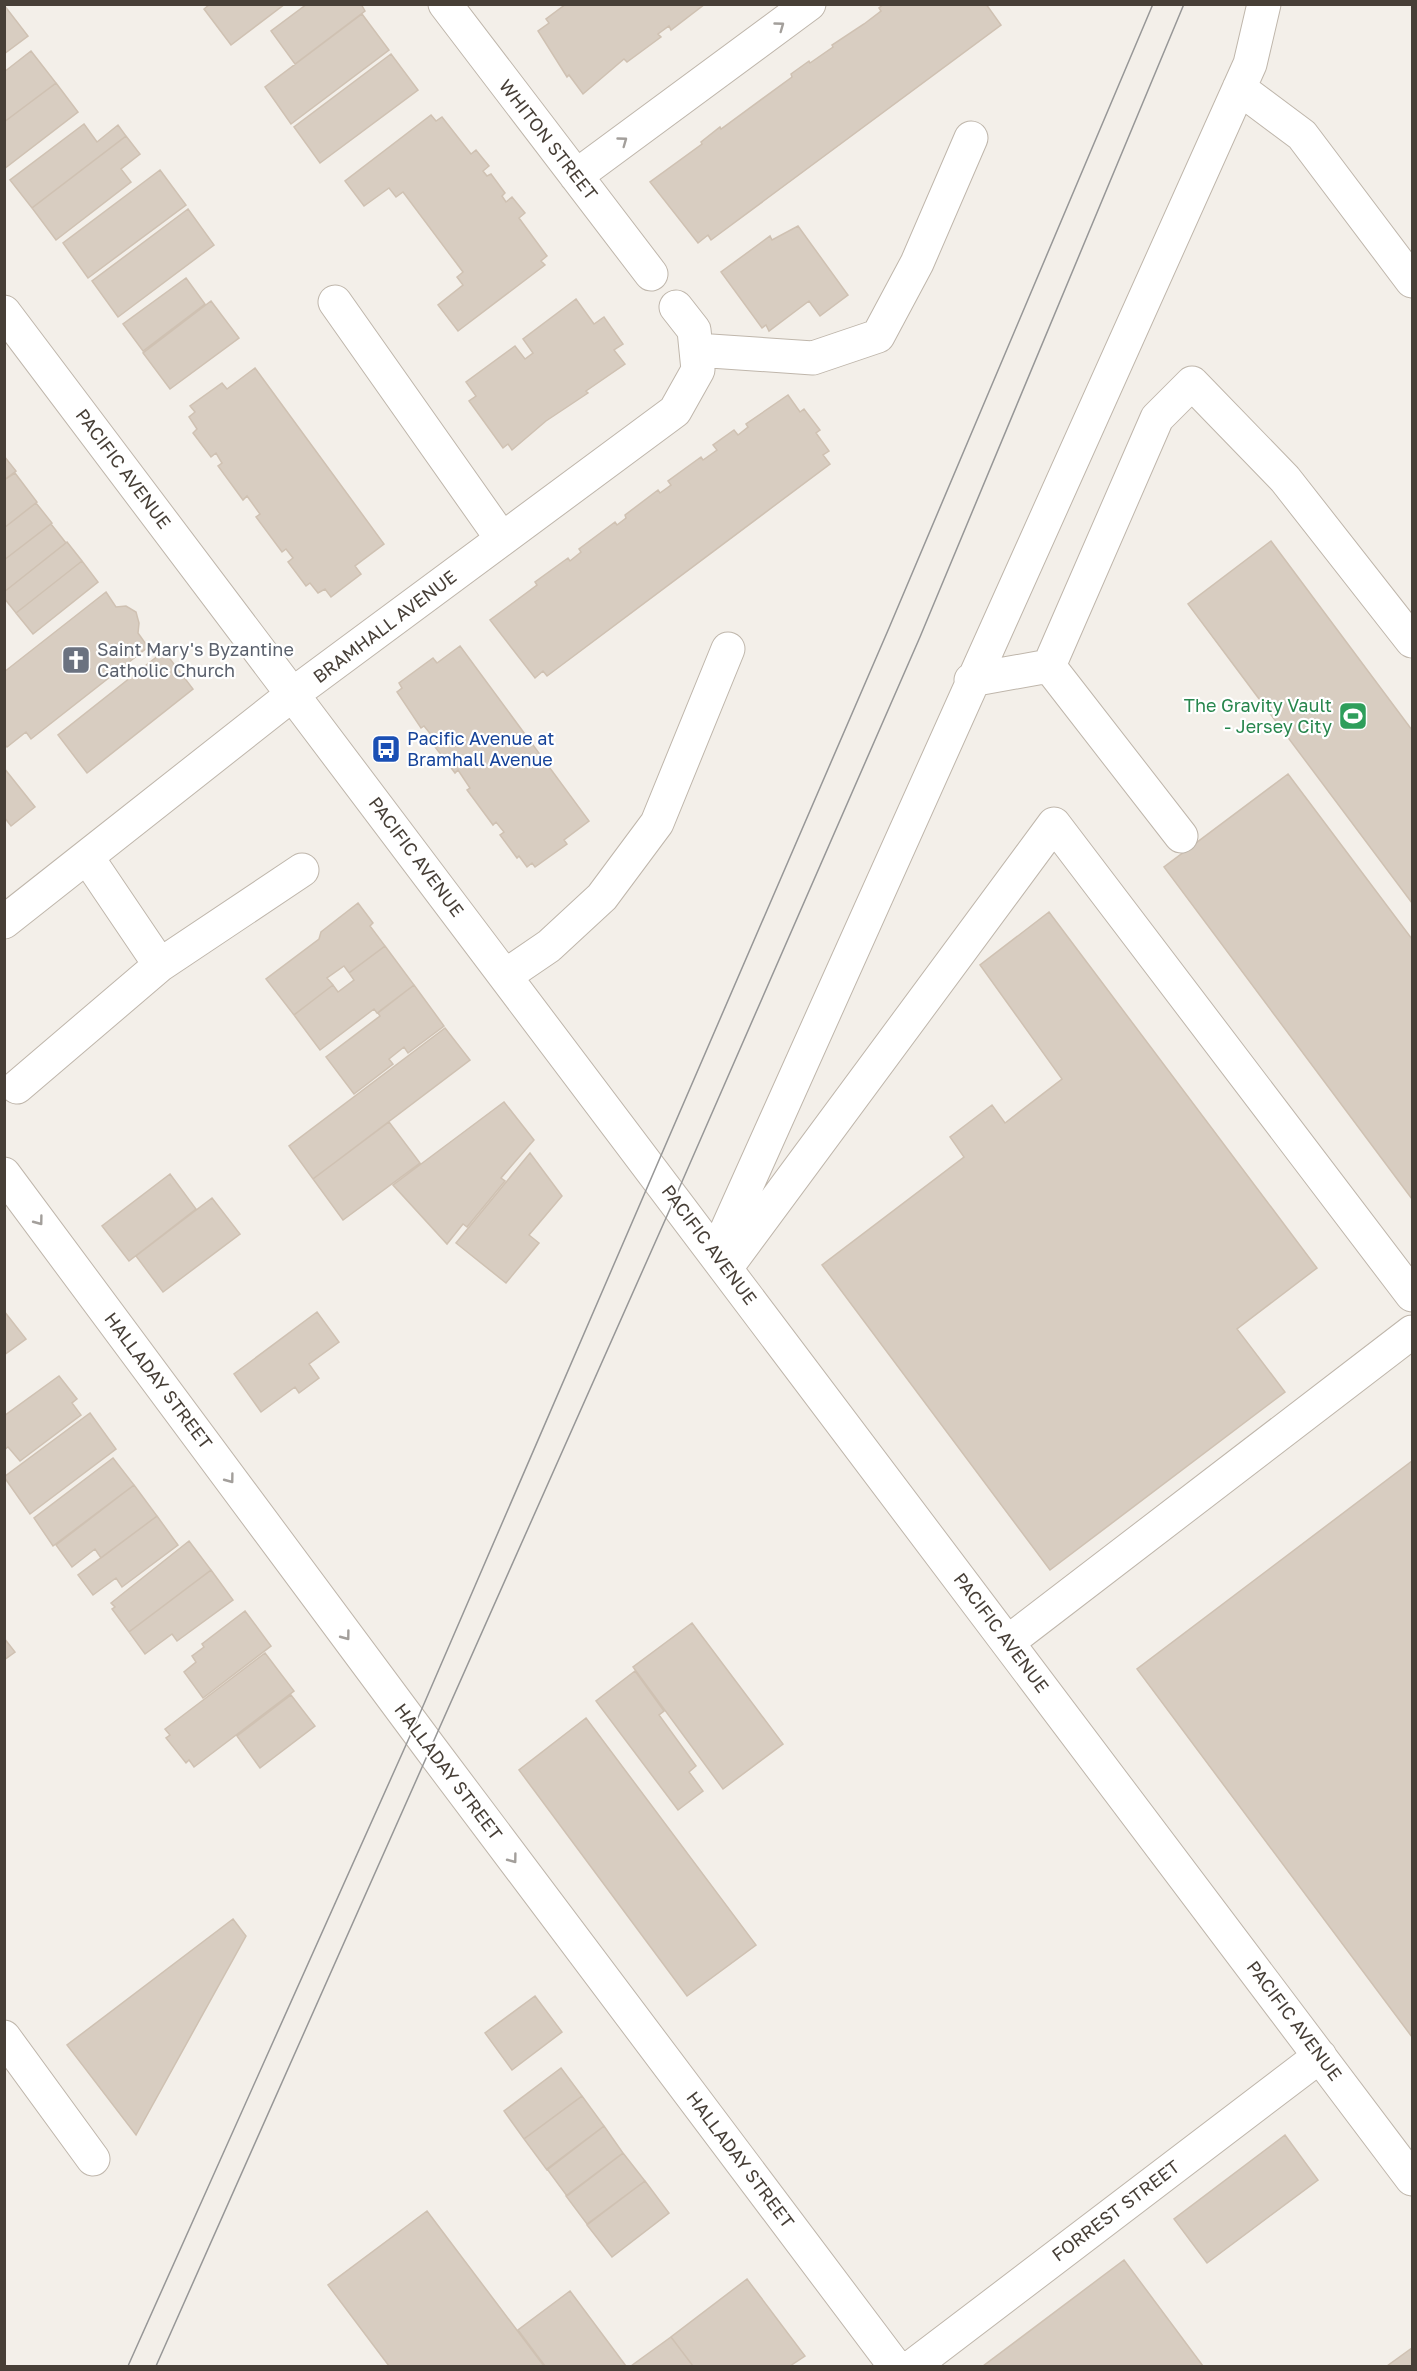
<svg xmlns="http://www.w3.org/2000/svg" width="1417" height="2371" viewBox="0 0 1417 2371" font-family="'Golos Text',sans-serif">
<style>
.building{fill:#d8cdc1;stroke:#cfc1b2;stroke-width:1.5}
.lines{fill:none;stroke-linecap:round;stroke-linejoin:round}
.minor-casing{stroke:#bfb6ab;stroke-width:35}
.minor{stroke:#fff;stroke-width:33}
.tram{stroke:#979797;stroke-width:1.5}
.oneway{stroke:#a39f9b}
.labels{text-anchor:middle;stroke-width:4.5;stroke-linejoin:round;paint-order:stroke}
.street-label{font-size:18px;fill:#473f37;stroke:#fff}
.worship-label{font-size:18px;fill:#5b616d;stroke:#fff;text-anchor:start}
.leisure-label{font-size:18px;fill:#27864d;stroke:#fff;text-anchor:end}
.transit-label{font-size:18px;fill:#164399;stroke:#fff;text-anchor:start}
</style>
<rect width="100%" height="100%" fill="#f3efe9"/>
<path class="building" d="M210,4H285L231,45L204,9Z
M307,4H361L365,11L295,64L271,31Z
M566,4H705L671,30L669,26L658,34L661,37L627,62L624,59L583,94L569,75L567,77L538,31L549,23L546,19Z
M884,4H986L1001,25L711,240L708,235L698,243L650,182L702,144L701,142L720,127L721,129L792,77L791,74L809,61L810,63L833,47L832,45L864,24L881,11L879,8Z
M4,5L28,36L4,54Z
M362,14L389,50L291,124L265,87Z
M31,51L56,83L4,122V72Z
M391,54L418,90L320,163L294,127Z
M56,83L78,112L4,169V122Z
M431,115L436,121L442,117L471,154L476,150L489,166L483,171L487,176L491,174L505,193L502,196L506,202L512,197L525,213L519,218L547,256L541,261L545,265L458,331L438,305L463,285L457,277L463,272L403,192L396,197L389,188L364,206L345,181Z
M84,124L97,142L118,125L126,136L32,208L10,180Z
M126,136L140,154L121,169L131,182L56,240L32,208Z
M160,170L186,205L88,278L63,243Z
M188,209L214,245L118,317L92,281Z
M798,226L848,295L820,316L809,301L769,331L766,325L762,328L721,272L770,236L772,240Z
M186,278L205,304L143,351L123,324Z
M576,299L594,324L604,317L623,344L614,350L625,364L586,391L588,393L546,421L512,450L508,444L503,448L469,401L476,396L466,382L515,346L525,359L533,353L523,339Z
M211,301L239,338L170,389L143,353Z
M255,368L384,544L355,566L361,574L331,597L325,589L318,593L310,583L306,586L288,562L293,558L286,549L282,552L256,517L260,514L247,496L243,500L218,466L222,463L216,453L211,457L193,433L197,429L189,417L195,412L190,406L222,383L227,389Z
M788,395L800,412L804,409L820,430L816,433L829,451L823,455L830,464L547,676L543,671L535,678L490,620L537,585L535,582L568,558L570,561L581,552L579,549L615,522L617,525L626,518L625,515L658,490L660,493L671,485L668,481L701,457L703,460L717,450L713,445L734,430L738,435L748,427L746,424Z
M4,456L16,471L4,480Z
M15,473L37,502L4,528V480Z
M36,503L52,523L4,560V528Z
M51,524L66,543L4,592V560Z
M1271,541L1412,730V903L1188,604Z
M67,542L82,561L16,613L4,598V592Z
M82,561L98,582L33,634L16,613Z
M106,592L116,607L126,606L136,612L139,623L138,633L148,647L31,739L26,732L7,747L4,744V672Z
M460,646L589,821L564,840L567,844L535,867L532,863L527,867L519,856L517,858L500,835L504,832L496,822L493,825L467,790L470,788L458,770L455,773L429,739L433,737L424,726L421,728L397,692L402,688L399,683L433,658L437,663Z
M164,651L193,689L87,773L58,735Z
M4,768L35,807L11,826L4,817Z
M1288,774L1412,939V1199L1164,867Z
M358,903L373,923L370,926L385,946L349,973L344,966L327,978L333,985L294,1015L266,979L319,939L321,932Z
M1049,912L1317,1268L1237,1329L1285,1392L1050,1570L822,1265L964,1157L950,1137L992,1105L1005,1123L1062,1079L980,965Z
M385,946L414,985L377,1013L374,1009L320,1050L294,1015L333,985L338,992L354,980L349,973Z
M414,985L444,1026L408,1053L404,1047L389,1059L393,1064L354,1094L326,1057L380,1016L378,1013Z
M445,1028L470,1060L313,1179L289,1146Z
M504,1102L534,1140L501,1178L505,1181L467,1227L463,1224L447,1244L393,1185Z
M389,1122L420,1163L343,1220L313,1179Z
M530,1153L562,1196L529,1235L539,1243L506,1283L456,1243Z
M170,1174L196,1209L129,1261L102,1226Z
M212,1198L240,1234L163,1292L136,1256Z
M4,1311L26,1339L4,1355Z
M317,1312L339,1342L309,1364L319,1378L299,1393L295,1387L261,1412L234,1374Z
M59,1376L77,1399L72,1403L81,1415L20,1461L8,1447L4,1450V1416Z
M90,1413L116,1449L30,1514L4,1477Z
M113,1458L134,1485L53,1546L34,1518Z
M1412,1461V2037L1137,1669Z
M134,1485L157,1516L101,1558L95,1549L72,1567L56,1545Z
M157,1516L178,1545L122,1587L116,1578L93,1595L78,1575Z
M189,1541L211,1570L129,1632L112,1609L115,1607L111,1603Z
M211,1570L233,1600L177,1641L172,1634L145,1654L129,1632Z
M245,1611L271,1646L203,1698L184,1672L196,1662L192,1656L204,1647L202,1644Z
M692,1623L783,1744L723,1789L633,1667Z
M4,1638L15,1652L4,1660Z
M265,1653L294,1691L194,1767L189,1760L186,1763L166,1738L170,1735L165,1729Z
M635,1671L664,1711L659,1715L696,1766L689,1772L703,1791L678,1810L596,1701Z
M291,1695L315,1726L260,1768L237,1736Z
M586,1718L756,1945L687,1996L519,1770Z
M233,1919L246,1936L136,2135L67,2045Z
M535,1996L562,2032L512,2070L485,2033Z
M561,2068L582,2096L524,2139L504,2111Z
M582,2096L604,2126L547,2170L524,2139Z
M604,2126L623,2153L567,2196L547,2169Z
M1285,2135L1318,2180L1207,2263L1174,2219Z
M623,2153L645,2181L587,2224L566,2196Z
M645,2181L669,2213L612,2257L587,2225Z
M427,2211L544,2366H389L328,2285Z
M1124,2260L1203,2366H983Z
M747,2279L805,2356L790,2366H693L671,2337Z
M570,2291L626,2366H545L518,2330Z
M671,2337L693,2366H631Z
M1412,2348V2366H1387Z"/>
<g class="lines">
<g class="minor-casing">
<path id="minor" d="M445,4L651,274
M1239,88L1302,135L1412,281
M576,176L809,4
M335,302L502,539
M4,312L1412,2179
M696,350L813,358L878,336L917,263L971,138
M1049,666L1181,836
M971,680L1049,666L1157,418L1192,383L1285,479L1412,641
M4,922L293,694L675,411L698,370L694,330L676,307
M160,965L302,870
M505,976L549,946L602,897L657,823L728,649
M17,1087L160,965L87,857
M4,1174L431,1749L895,2366
M716,1254L1250,64L1264,4
M726,1268L1054,824L1412,1295
M1008,1642L1412,1332
M4,2037L93,2159
M913,2366L1320,2056"/>
</g>
<use href="#minor" class="minor"/>
<path class="tram" d="M128,2366L414,1727L889,628L1153,4
M156,2366L674,1200L920,637L1184,4"/>
</g>
<defs><path id="oneway-chevron" d="M-2-3.5L2.5 0L-2 3.5" fill="none" stroke-width="1.6" stroke-linecap="round" stroke-linejoin="round" transform="scale(1.5)"/></defs>
<g class="oneway">
<use href="#oneway-chevron" transform="translate(780 26) rotate(-36)"/>
<use href="#oneway-chevron" transform="translate(623 141) rotate(-36)"/>
<use href="#oneway-chevron" transform="translate(39 1221) rotate(53)"/>
<use href="#oneway-chevron" transform="translate(230 1479) rotate(53)"/>
<use href="#oneway-chevron" transform="translate(346 1636) rotate(53)"/>
<use href="#oneway-chevron" transform="translate(513 1859) rotate(53)"/>
</g>
<defs>
<g id="church-square" transform="scale(1.5)"><rect x="-9" y="-9" width="18" height="18" rx="4" fill="#6b7280" stroke="#fff"/><path d="M-1.2-6h2.4v3.5h3.3v2.4h-3.3V6h-2.4V-.1h-3.3v-2.4h3.3Z" fill="#fff"/></g>
<g id="stadium-square" transform="scale(1.5)"><rect x="-9" y="-9" width="18" height="18" rx="4" fill="#2e9e5b" stroke="#fff"/><path d="M0-5a6.5 5 0 1 0 0 10a6.5 5 0 1 0 0-10ZM-3.5-1.8h7v3.6h-7Z" fill="#fff"/></g>
<g id="bus-square" transform="scale(1.5)"><rect x="-9" y="-9" width="18" height="18" rx="4" fill="#1a4fb4" stroke="#fff"/><path d="M-5-6H5V4H4V6H2V4H-2V6H-4V4H-5ZM-3.5-4V0h7V-4ZM-3.5 1.2v1.5H-2V1.2ZM2 1.2v1.5H3.5V1.2Z" fill="#fff"/></g>
</defs>
<g fill-rule="evenodd">
<use href="#church-square" x="76" y="660"/>
<use href="#stadium-square" x="1353" y="716"/>
<use href="#bus-square" x="386" y="749"/>
</g>
<g class="labels">
<g class="street-label">
<text transform="translate(548 140) rotate(52)" y="6">WHITON STREET</text>
<text transform="translate(123 469) rotate(53)" y="6">PACIFIC AVENUE</text>
<text transform="translate(385 627) rotate(-37)" y="6">BRAMHALL AVENUE</text>
<text transform="translate(416 857) rotate(53)" y="6">PACIFIC AVENUE</text>
<text transform="translate(709 1245) rotate(53)" y="6">PACIFIC AVENUE</text>
<text transform="translate(158 1381) rotate(53)" y="6">HALLADAY STREET</text>
<text transform="translate(1001 1633) rotate(53)" y="6">PACIFIC AVENUE</text>
<text transform="translate(448 1772) rotate(53)" y="6">HALLADAY STREET</text>
<text transform="translate(1294 2021) rotate(53)" y="6">PACIFIC AVENUE</text>
<text transform="translate(740 2160) rotate(53)" y="6">HALLADAY STREET</text>
<text transform="translate(1116 2211) rotate(-37)" y="6">FORREST STREET</text>
</g>
<g class="worship-label">
<text x="97" y="656">Saint Mary's Byzantine<tspan x="97" dy="21">Catholic Church</tspan></text>
</g>
<g class="leisure-label">
<text x="1332" y="712">The Gravity Vault<tspan x="1332" dy="21">- Jersey City</tspan></text>
</g>
<g class="transit-label">
<text x="407" y="745">Pacific Avenue at<tspan x="407" dy="21">Bramhall Avenue</tspan></text>
</g>
</g>
<rect width="1417" height="2371" fill="none" stroke="#473f37" stroke-width="12"/>
</svg>
